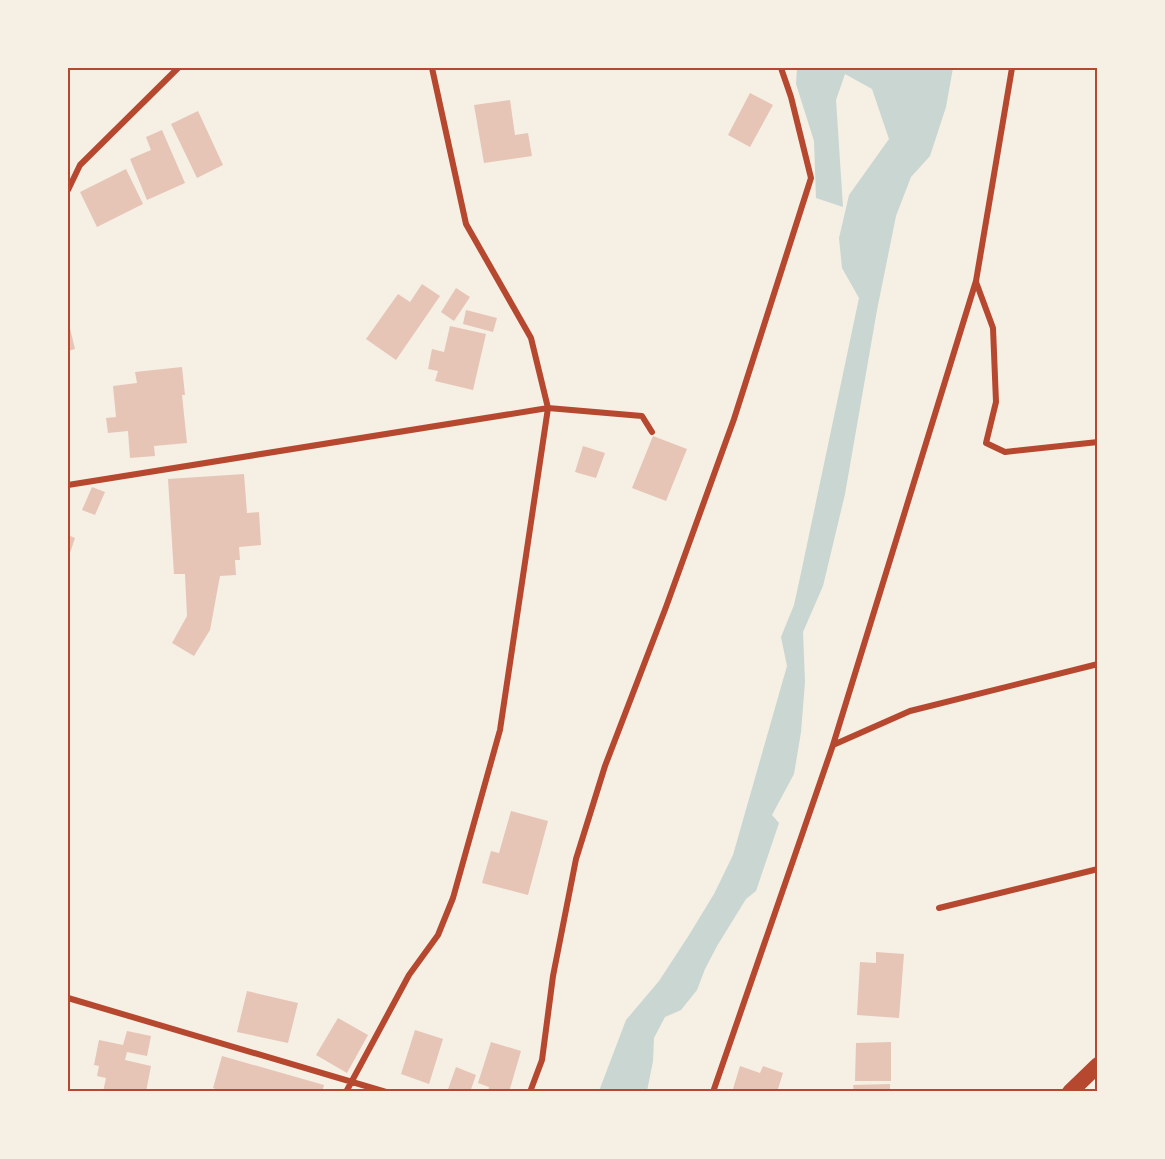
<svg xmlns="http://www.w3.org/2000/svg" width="1165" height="1159" viewBox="0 0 1165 1159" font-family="'Nunito Sans',sans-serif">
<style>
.water{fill:#c9d6d2}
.building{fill:#e6c5b7}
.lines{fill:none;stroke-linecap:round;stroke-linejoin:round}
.minor{stroke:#b5482f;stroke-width:6}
.trunk{stroke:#b5482f;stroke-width:16}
.neatline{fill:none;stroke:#b5482f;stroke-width:2}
</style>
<rect width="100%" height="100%" fill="#f6efe4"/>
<path class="water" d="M797,68H953L946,107L930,156L911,177L896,216L877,310L845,494L823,586L803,632L805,682L801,732L794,774L772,815L779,823L756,891L746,899L717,946L705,969L697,990L681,1010L665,1017L654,1038L653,1061L647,1091H599L626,1020L659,981L689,935L714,894L733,855L787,666L781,637L794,605L801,573L859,298L842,268L839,238L849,195L889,139L872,89L845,74L836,100L843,207L816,198L814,141L796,84Z"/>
<path class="building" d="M750,93L773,105L750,147L728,135Z
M510,100L515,135L528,133L532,156L484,163L474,105Z
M198,111L223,165L197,178L171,124Z
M162,130L185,183L147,200L130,159L151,150L146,137Z
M126,169L143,204L97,227L80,192Z
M422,284L440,296L396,360L366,339L398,294L410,302Z
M456,288L470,297L454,321L441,312Z
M466,310L497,318L493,332L463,324Z
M68,320L75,349L68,351Z
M450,326L486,334L473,390L435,381L438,371L428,369L432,349L444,352Z
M182,367L185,395H182L187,443L154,446L155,456L130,458L128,431L108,433L106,418L116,417L113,386L137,383L135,372Z
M653,436L687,449L666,501L632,488Z
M583,446L605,453L596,478L575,472Z
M244,474L247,513L259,512L261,545L239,547L240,560H235L236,575L220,576L210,630L194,656L172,643L187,616L185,574H174L168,479Z
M92,487L105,492L95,515L82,510Z
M68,535L75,538L68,559Z
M511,811L548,821L528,895L482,883L491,851L499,853Z
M876,952L904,954L899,1018L857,1015L860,962L876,963Z
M247,991L298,1003L288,1043L237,1032Z
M338,1018L368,1035L347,1073L316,1055Z
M415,1030L443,1039L429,1084L401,1074Z
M127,1031L151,1036L147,1056L127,1052L125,1060L151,1066L146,1092H103L106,1078L97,1076L99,1066L94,1065L99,1040L123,1045Z
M491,1042L521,1051L509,1092H488L489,1087L478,1083Z
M891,1042V1081H855L856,1043Z
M222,1056L324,1085L322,1092H224L213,1088Z
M740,1066L760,1073L763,1066L783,1073L777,1092H732Z
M456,1067L476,1075L470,1092H447Z
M890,1084V1092H854L853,1085Z"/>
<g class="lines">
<path class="minor" d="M68,190L80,165L178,68
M976,282L993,328L996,402L986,443L1005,452L1098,442
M68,485L548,408L642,416L652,432
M833,745L910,711L1098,664
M939,908L1098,869
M68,998L386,1092
M346,1092L409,975L438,935L453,898L500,730L548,408L531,338L466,224L432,68
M530,1092L542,1060L553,976L576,859L605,766L666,607L734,419L811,178L791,97L781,68
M713,1092L833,745L976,281L1012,68"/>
<path class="trunk" d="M1070,1092L1098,1065"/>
</g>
<rect width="1165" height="1159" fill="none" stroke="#f6efe4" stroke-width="138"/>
<rect x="69" y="69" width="1027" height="1021" class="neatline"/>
</svg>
